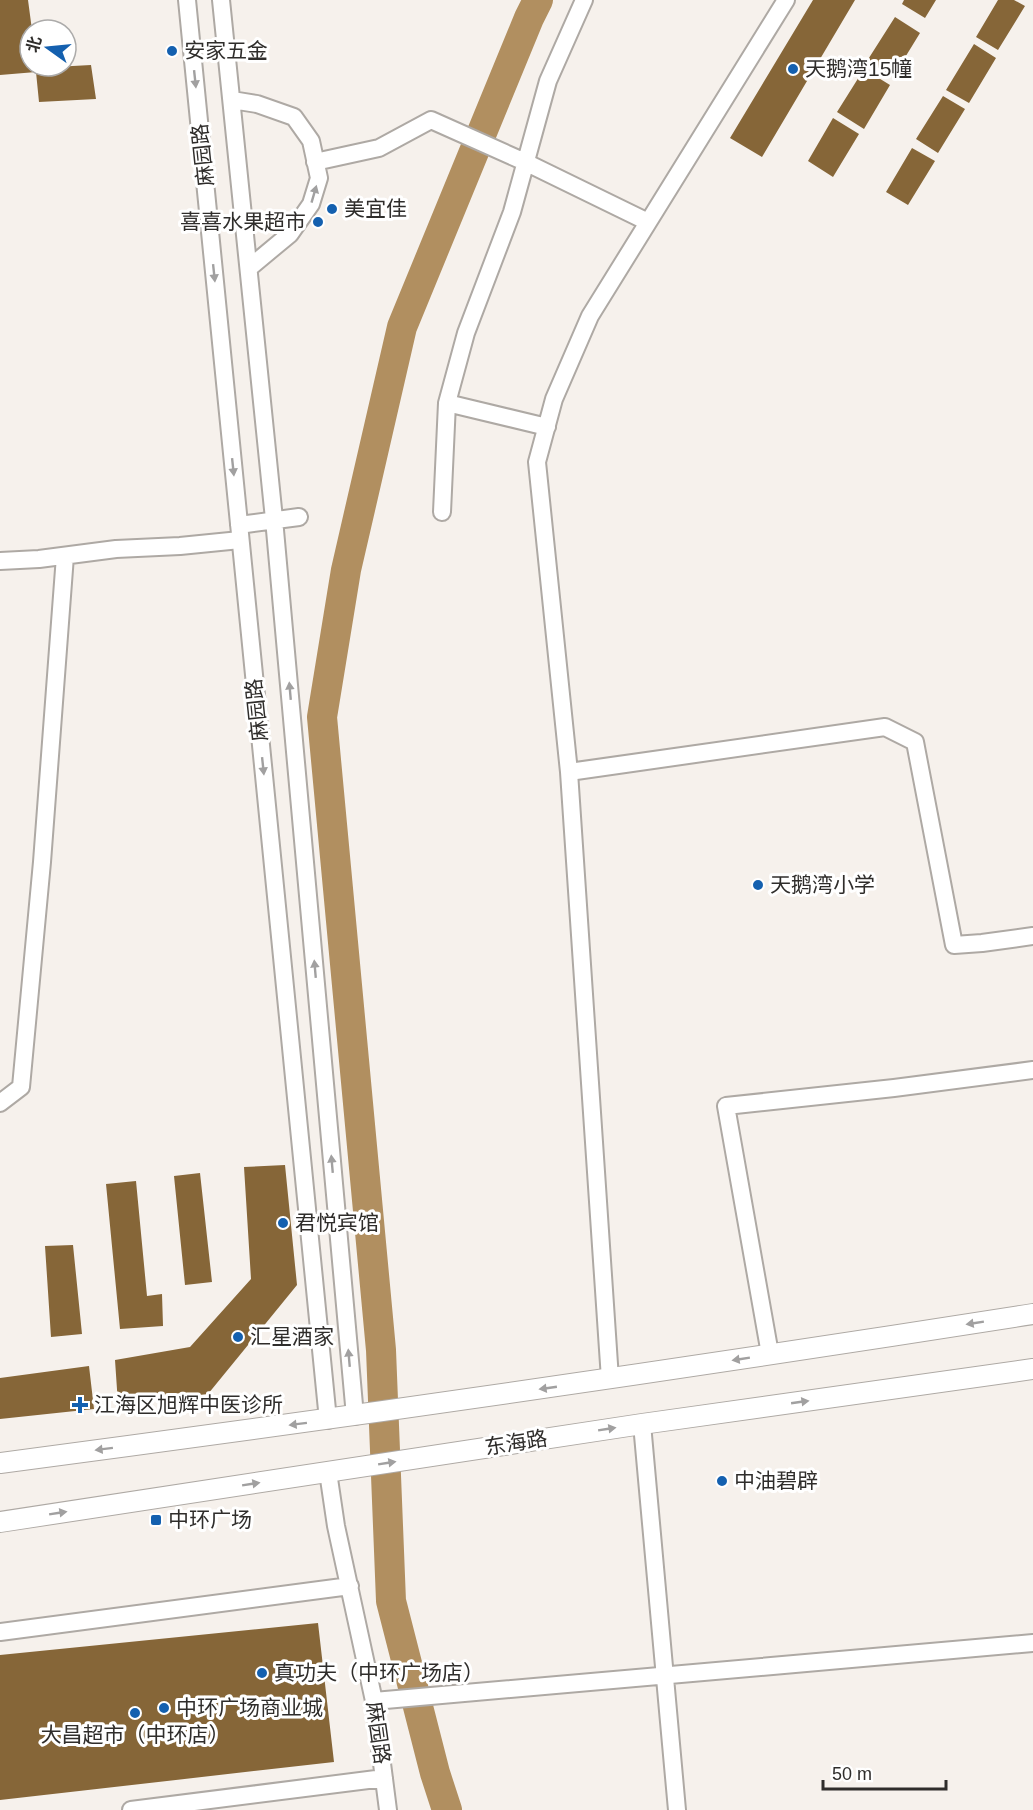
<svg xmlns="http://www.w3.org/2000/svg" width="1033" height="1810" viewBox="0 0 1033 1810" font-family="Helvetica,'Noto Sans SC',sans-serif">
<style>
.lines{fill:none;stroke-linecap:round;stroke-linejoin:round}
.river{stroke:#b18f60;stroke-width:30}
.building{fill:#866638}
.minor-casing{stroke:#aea9a4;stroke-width:20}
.major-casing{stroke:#aea9a4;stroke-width:22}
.minor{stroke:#fff;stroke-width:16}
.major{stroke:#fff;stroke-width:20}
.oneway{fill:#a1a0a0}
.poi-dot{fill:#1460af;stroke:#fff;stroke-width:2}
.labels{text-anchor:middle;stroke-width:6;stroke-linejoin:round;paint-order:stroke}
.poi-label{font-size:21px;fill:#2f2d2b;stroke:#fff;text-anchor:start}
.street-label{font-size:21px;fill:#2f2d2b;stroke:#fff}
</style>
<rect width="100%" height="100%" fill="#f6f1ec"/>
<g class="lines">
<path class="river" d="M447,1810L435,1773L391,1601L381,1350L322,717L346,570L402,327L529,18L538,0"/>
</g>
<path class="building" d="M0,0H28L32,30H30V66H36V68L91,65L96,99L39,102L36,72L0,75Z
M813,0H855L762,157L730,138Z
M904,0H936L925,18L902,4Z
M998,0H1014L1025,6L998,50L976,37Z
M895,17L920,33L893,77L867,61Z
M974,44L996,58L969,103L946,90Z
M864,69L890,85L864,129L837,112Z
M943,96L965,109L938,153L916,139Z
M833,118L859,134L833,177L808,161Z
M912,148L935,161L908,205L886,192Z
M285,1165L297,1285L208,1394L118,1404L115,1360L190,1347L251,1279L244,1167Z
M200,1173L212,1282L185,1285L174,1176Z
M136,1181L147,1296L162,1294L163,1326L120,1329L106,1184Z
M73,1245L82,1334L51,1337L45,1246Z
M89,1366L94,1409L0,1419V1378Z
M318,1623L334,1762L0,1800V1655Z"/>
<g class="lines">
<g class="minor-casing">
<path id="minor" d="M187,0L328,1420
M221,0L274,519L355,1416
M232,100L257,104L294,117L311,141L319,178L311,204L290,234L249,268
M315,162L379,148L431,120L525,162L648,222
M447,403L547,427
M442,512L447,403L466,333L512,212L548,81L584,0
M239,525L299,517
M0,561L39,559L116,549L180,546L240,540
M569,772L885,727L915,742L954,945L982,943L1033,936
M0,1103L21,1087L42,862L65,556
M770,1354L726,1106L894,1088L1033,1070
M610,1379L569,772L537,462L554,399L590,316L786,0
M642,1424L677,1810
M328,1472L336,1526L374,1701L388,1810
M0,1632L350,1586
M374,1701L1033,1643
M131,1810L384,1778"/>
</g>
<g class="major-casing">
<path id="major" d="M0,1463C345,1418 689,1368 1033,1314
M0,1522L642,1424L1033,1369"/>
</g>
<use href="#minor" class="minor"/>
<use href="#major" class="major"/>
</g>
<defs><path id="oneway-solid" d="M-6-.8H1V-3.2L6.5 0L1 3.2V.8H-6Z" transform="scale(1.5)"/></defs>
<g class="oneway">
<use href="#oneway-solid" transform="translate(195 79) rotate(84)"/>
<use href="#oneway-solid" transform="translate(314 194) rotate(-74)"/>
<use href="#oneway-solid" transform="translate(214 273) rotate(84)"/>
<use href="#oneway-solid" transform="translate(233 467) rotate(84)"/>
<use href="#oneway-solid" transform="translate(290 691) rotate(-95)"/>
<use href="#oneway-solid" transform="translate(263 766) rotate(84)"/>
<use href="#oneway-solid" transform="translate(315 969) rotate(-95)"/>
<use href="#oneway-solid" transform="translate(332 1164) rotate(-95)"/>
<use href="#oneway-solid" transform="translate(975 1323) rotate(171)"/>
<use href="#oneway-solid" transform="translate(349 1358) rotate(-95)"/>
<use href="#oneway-solid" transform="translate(741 1359) rotate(171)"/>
<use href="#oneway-solid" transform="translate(548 1388) rotate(172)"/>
<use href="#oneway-solid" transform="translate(800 1402) rotate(-8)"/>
<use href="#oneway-solid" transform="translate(298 1424) rotate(173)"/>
<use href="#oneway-solid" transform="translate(607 1429) rotate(-9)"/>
<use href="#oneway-solid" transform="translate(104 1449) rotate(173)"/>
<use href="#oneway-solid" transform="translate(387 1463) rotate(-9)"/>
<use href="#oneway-solid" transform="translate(251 1484) rotate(-9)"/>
<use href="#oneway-solid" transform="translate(58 1513) rotate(-9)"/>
</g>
<g class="poi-dot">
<circle cx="172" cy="51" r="6"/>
<circle cx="793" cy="69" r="6"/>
<circle cx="332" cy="209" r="6"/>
<circle cx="318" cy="222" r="6"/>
<circle cx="758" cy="885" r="6"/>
<circle cx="283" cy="1223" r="6"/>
<circle cx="238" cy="1337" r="6"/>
<path d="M77 1396h6v6h6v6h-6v6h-6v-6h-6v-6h6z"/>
<circle cx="722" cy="1481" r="6"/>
<rect x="150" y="1514" width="12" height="12" rx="3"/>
<circle cx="262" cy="1673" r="6"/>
<circle cx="164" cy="1708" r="6"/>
<circle cx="135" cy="1713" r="6"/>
</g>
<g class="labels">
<g class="poi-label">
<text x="184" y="58">安家五金</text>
<text x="805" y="76">天鹅湾15幢</text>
<text x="344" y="216">美宜佳</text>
<text x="306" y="229" text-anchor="end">喜喜水果超市</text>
<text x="770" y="892">天鹅湾小学</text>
<text x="295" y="1230">君悦宾馆</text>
<text x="250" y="1344">汇星酒家</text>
<text x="94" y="1412">江海区旭辉中医诊所</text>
<text x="734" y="1488">中油碧辟</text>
<text x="168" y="1527">中环广场</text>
<text x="274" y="1680">真功夫（中环广场店）</text>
<text x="176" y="1715">中环广场商业城</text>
<text x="135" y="1742" text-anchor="middle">大昌超市（中环店）</text>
</g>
<g class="street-label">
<text transform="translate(203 155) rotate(-96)" y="7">麻园路</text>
<text transform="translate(257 710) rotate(-96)" y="7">麻园路</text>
<text transform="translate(516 1443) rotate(-9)" y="7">东海路</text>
<text transform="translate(378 1733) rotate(82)" y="7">麻园路</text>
</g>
</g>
<g transform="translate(48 48) rotate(285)"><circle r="28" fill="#ffffff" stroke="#acabaa" stroke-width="1.5"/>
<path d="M0-4.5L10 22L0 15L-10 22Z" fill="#1460af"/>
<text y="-9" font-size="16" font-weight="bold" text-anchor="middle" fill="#2f2d2b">北</text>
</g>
<path d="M823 1780v9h123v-9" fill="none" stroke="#2f2d2b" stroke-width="3"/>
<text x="832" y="1780" font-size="18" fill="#2f2d2b" stroke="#ffffff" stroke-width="4.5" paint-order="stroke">50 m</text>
</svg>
